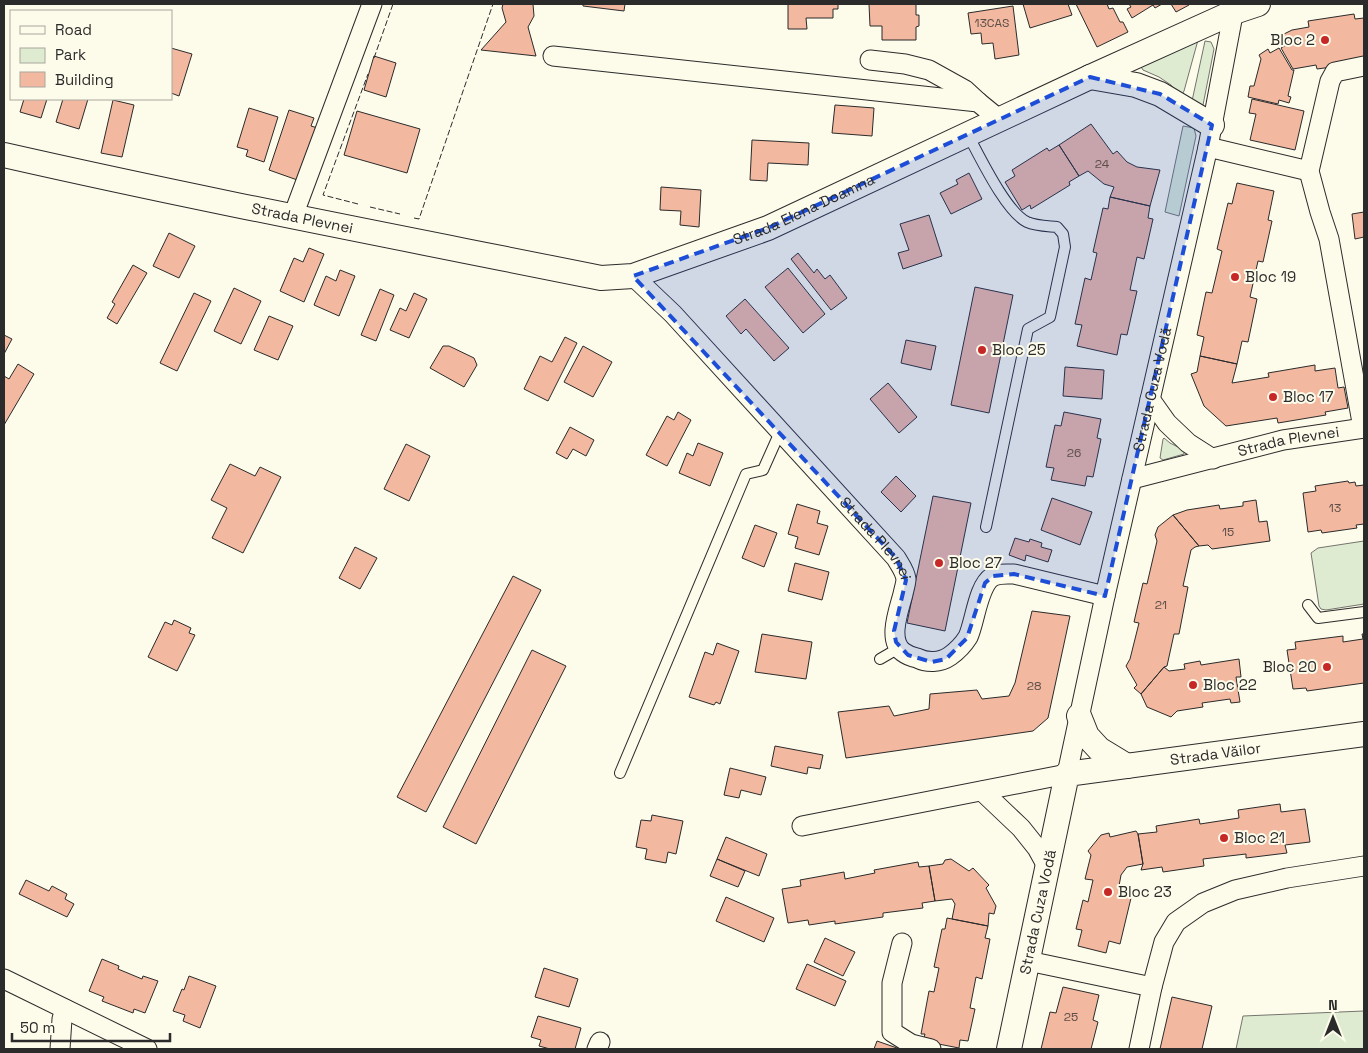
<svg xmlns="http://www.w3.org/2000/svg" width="1368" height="1053" viewBox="0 0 1368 1053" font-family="'Space Grotesk',sans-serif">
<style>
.green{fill:#deebd1;stroke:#74746e}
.building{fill:#f2b8a0;stroke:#2b2b2b}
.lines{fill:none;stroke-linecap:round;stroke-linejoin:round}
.service-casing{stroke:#2b2b2b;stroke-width:12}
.minor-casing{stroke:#2b2b2b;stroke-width:21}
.tertiary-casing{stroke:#2b2b2b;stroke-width:26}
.service{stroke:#fdfbea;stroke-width:10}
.minor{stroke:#fdfbea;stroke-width:19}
.tertiary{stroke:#fdfbea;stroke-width:24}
.fence{stroke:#2b2b2b;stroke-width:1;stroke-dasharray:6 2.5;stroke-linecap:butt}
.marked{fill:#1d4ed8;fill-opacity:0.2;stroke:#1d4ed8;stroke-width:4;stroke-dasharray:10 6;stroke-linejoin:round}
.poi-dot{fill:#c62828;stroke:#fdfbea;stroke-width:2}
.labels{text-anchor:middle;stroke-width:4;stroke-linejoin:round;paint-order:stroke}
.number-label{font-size:12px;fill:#5d4e48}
.poi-label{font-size:15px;fill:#2b2b2b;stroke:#fdfbea;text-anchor:start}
.street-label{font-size:15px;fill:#2b2b2b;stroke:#fdfbea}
</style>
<rect width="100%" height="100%" fill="#fdfbea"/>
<path class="green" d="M1198,40L1184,91L1181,96L1177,93L1171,85L1159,77L1143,70L1140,65Z
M1205,41L1211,42L1214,49L1203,105L1192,101Z
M1183,126L1194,128L1196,136L1179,216L1165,212Z
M1164,438L1170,443L1184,450V454L1163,460L1160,458L1163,439Z
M1364,541V604L1326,610L1321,609L1319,606L1311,553L1318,548Z
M1364,1011V1049H1236L1243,1016Z"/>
<path class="building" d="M503,4H533L534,16L528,27L536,56L481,50L506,22L502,8Z
M583,4H625L624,11L583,6Z
M788,4H838V9H833V18H806L807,29H788Z
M869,4H916V15H919V26L916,27V40H882V26H870Z
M1023,4H1068L1072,15L1030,28Z
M1076,4H1107L1109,9L1113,8L1120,22H1123L1128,32L1097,47Z
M1129,4H1162L1155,8L1153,5L1132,18L1127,9L1131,7Z
M1171,4H1188L1189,5L1176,12Z
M1013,6L1019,55L995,59L993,43L982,44L981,33L971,34L968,13Z
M1354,14L1355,19L1364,18V58L1361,63L1317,69L1316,65L1293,69L1281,48L1288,44L1282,35L1292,30L1309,27L1308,21Z
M171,48L192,54L179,96L171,93Z
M1279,48L1292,70H1294L1288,96L1291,97L1289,103L1279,100L1278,104L1248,97L1250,86H1254L1261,59L1259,55L1268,49L1270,53Z
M374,56L396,63L386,97L364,90Z
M24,99H47L41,118L20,112Z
M63,99H88L79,129L56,122Z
M1252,99L1304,111L1295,150L1250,140L1256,114L1249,113Z
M113,100L134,105L122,157L101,153Z
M835,105L874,108L872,136L832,133Z
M249,108L278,117L264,162L246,156L248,150L237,147Z
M289,110L314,118L311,126L321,129L303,182L269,170Z
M357,111L420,129L407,173L344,155Z
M1091,124L1113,154L1117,151L1127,162L1137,167L1160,170L1150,206L1110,197L1114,187L1104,184L1088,171L1079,176L1059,145Z
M752,140L809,143L808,165L768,163L767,181L750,180Z
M1059,145L1079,176L1069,182L1070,185L1031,209L1030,205L1022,210L1005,182L1015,176L1012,170L1047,148L1049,151Z
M969,173L982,199L951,214L940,193L958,184L956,180Z
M1237,183L1274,191L1268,220L1272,221L1263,262L1258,261L1250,297L1257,299L1248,342L1242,341L1237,364L1200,356L1204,337L1197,335L1206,292L1212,293L1222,251L1217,249L1228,203L1232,204Z
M661,187L701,190L699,227L680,225L681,211L660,210Z
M1110,197L1150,206L1148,218L1153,219L1144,259L1137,257L1130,290L1137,291L1127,335L1121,334L1117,355L1077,346L1082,325L1075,324L1085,278L1091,280L1097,253L1093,252L1103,208L1108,209Z
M1364,212V237L1355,239L1352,214Z
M929,215L942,256L903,269L898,253L909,250L900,224Z
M169,233L195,246L179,278L153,266Z
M309,248L324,254L304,302L280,291L294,258L303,262Z
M798,253L814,273L817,269L825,279L830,275L847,298L831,310L791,259Z
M133,265L147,273L117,324L107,318L115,304L112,302Z
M788,268L825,314L803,333L765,287Z
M340,270L355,276L339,316L314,305L326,276L336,281Z
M975,287L1013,295L989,413L951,405Z
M234,288L261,301L241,344L214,331Z
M380,289L394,295L376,341L361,335Z
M194,293L211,301L177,371L160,363Z
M414,293L427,299L409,338L390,330L400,308L406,311Z
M745,299L789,348L774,361L746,329L741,334L726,316Z
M269,316L293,326L278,360L254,350Z
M4,335L12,339L4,354Z
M565,337L577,343L548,401L524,389L540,356L552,362Z
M906,340L936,346L931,370L901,363Z
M443,346H449L474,358L477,365L464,387L430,368Z
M583,346L612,362L593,397L564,382Z
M1200,356L1237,364L1232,383L1269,377L1268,373L1315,365V371L1335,368L1338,388L1344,387L1348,408L1325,412L1326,415L1278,423L1277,418L1226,426L1204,406L1191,374L1197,372Z
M18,364L34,374L4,425V376L9,379Z
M1065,367L1104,370L1102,399L1063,396Z
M888,383L917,417L899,433L870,399Z
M678,412L691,420L667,466L646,455L667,416L674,420Z
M1064,412L1101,419L1097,438L1101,439L1093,477L1087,476L1085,486L1051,480L1054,468L1046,467L1055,425L1061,426Z
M570,427L594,440L586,456L573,449L567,459L556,453Z
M698,443L723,453L710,486L679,473L687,453L693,456Z
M406,444L430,456L409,501L384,489Z
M230,464L255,476L260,467L281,477L243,553L212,538L227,508L211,500Z
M896,476L916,496L901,512L881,492Z
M1348,481L1349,483L1355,482L1356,486L1364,485V524L1356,525L1357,528L1322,533L1321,530L1308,532L1303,493L1316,491L1315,486Z
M933,496L971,503L945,631L907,623Z
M1052,498L1092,512L1080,545L1041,530Z
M1256,500L1259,522L1267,521L1270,541L1212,549L1208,545L1199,546L1173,515L1187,510L1219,505L1220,509L1243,506V502Z
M797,504L820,511L817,523L828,526L819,555L795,548L798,537L788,534Z
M1173,515L1199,546L1195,547L1191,550L1183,586L1188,587L1179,634H1174L1167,666L1164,667L1141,694L1134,688L1137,685L1126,666L1130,659L1139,623L1134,622L1143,583L1147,584L1157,541L1155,535L1158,527Z
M755,525L777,533L764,567L742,558Z
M1015,538L1029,542L1030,539L1042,543L1041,547L1052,550L1048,562L1026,555L1025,561L1009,555Z
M355,547L377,558L360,589L339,578Z
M795,563L829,572L822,600L788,591Z
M513,576L541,590L426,812L397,797Z
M1032,611L1070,616L1048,718L1033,731L846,758L838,712L889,706L894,716L929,709L930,694L977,690L982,699L1009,696L1015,683Z
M174,620L191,628L189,633L195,635L177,671L148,657L165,622L172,625Z
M762,634L812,642L806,679L755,672Z
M1362,634H1364V683L1307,691L1306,688L1293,689L1287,650L1296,649L1295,642L1343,636V642L1363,639Z
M717,643L739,651L720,704L716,702L714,705L689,697L705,652L713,655Z
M532,650L566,666L476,844L443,827Z
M1239,659L1241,677H1236L1240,702L1231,703L1230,699L1202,703L1203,707L1177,711L1171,717L1147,707L1141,694L1164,667L1169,671L1185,669L1184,664L1200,661L1201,665Z
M775,746L823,755L820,769L808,767L807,774L771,766Z
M730,768L766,777L761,795L741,790L739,798L724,795Z
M1280,804L1281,812L1305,809L1310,842L1285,845L1287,853L1246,858V854L1203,859L1204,866L1163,872L1162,867L1141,870L1143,864L1138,834L1157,832L1156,826L1199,819L1200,824L1239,818L1238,810Z
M652,815L683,821L676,854L668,852L666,863L645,859L647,849L636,847L641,820L651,821Z
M1136,831L1138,834L1143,864L1127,867L1121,875L1119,886L1126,888L1124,896L1131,898L1120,944L1109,941L1106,953L1078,946L1082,930L1076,929L1083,900L1088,902L1093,880L1085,879L1091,855L1088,851L1101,835L1109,833L1110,837Z
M726,837L767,854L759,876L717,859Z
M717,859L745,871L738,887L710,876Z
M951,859L969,871L973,868L989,885L986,888L996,906L994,914L989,913L988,926L952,919L955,904L952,899L935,901L929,866L943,864L945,860Z
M918,862L919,867L929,866L935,901L922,903L923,908L883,913V917L835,924V921L809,925L808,920L788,923L782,889L801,886L800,880L844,872L845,879L875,873L874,870Z
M26,880L49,891L52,886L67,894L65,899L74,904L67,917L19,894Z
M726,897L774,918L764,942L716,921Z
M947,918L988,926L985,938L990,939L982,979L976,977L970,1008L975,1009L968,1041L960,1040L959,1048L923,1041L925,1034H921L929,991L934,992L939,968L934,967L942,929H945Z
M825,938L855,952L843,976L814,962Z
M102,959L119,966L118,969L142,979L143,976L158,981L145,1013L134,1009L133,1013L102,1001L104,997L89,991Z
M807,964L846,981L835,1006L796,989Z
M544,968L578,979L569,1007L535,997Z
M189,976L216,986L200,1028L183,1021L185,1015L173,1011L182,989L184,990Z
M1063,987L1099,995L1093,1020L1098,1022L1091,1049H1041L1050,1012L1056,1013Z
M1172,997L1212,1006L1202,1049H1160Z
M538,1016L581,1028L575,1049H550L539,1046L541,1040L531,1037Z
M877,1041L900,1049H874Z"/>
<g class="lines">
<g class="service-casing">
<path id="service" d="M968,135C980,157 1006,212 1027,222C1036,226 1047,226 1057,227L1063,234L1065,247L1050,317L1028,329L986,527
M1308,605L1318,618L1364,612
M880,659L899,648
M620,773L746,474L763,470L780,432"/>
</g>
<g class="minor-casing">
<g id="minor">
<path d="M553,56L978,102L1000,120"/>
<path d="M870,60L905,64L929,70L965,90L978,102"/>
<path d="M1208,147L1309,171"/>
<path d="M293,216L372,4"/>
<path id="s1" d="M633,276L673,314L896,558C900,565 905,571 906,579C906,583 904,589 903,594C899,610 887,640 903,652C907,655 912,657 917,658C927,663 940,663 950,656C957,651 963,645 968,637C975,622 978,586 992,577C998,573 1007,574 1014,574L1105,596"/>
<path d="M1150,399L1167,423L1188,443L1213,459"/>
<path d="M1363,428L1329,239L1320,212L1309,171L1330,81L1335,72L1364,66"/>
<path id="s2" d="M1132,479L1283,440L1364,428"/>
<path d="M982,791L1021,828L1037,848L1048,868"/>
<path id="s3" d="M802,826L1067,774L1105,596L1208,147L1235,4"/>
<path d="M902,943L892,983V1032L911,1044L931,1049"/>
<path d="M1028,961L1152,987"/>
<path d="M4,979L147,1049"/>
<path d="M60,1049L62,1019L65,1009"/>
<path d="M597,1049L600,1042"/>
<path d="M1139,1049L1152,987L1164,942L1176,922L1203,903L1235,890L1287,878L1364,866"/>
</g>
</g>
<g class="tertiary-casing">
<g id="tertiary">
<path d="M1090,77L1136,85L1160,94L1212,125"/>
<path id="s4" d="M4,155C202,200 402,238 601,278L633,276L768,228L1090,77L1234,12L1258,4"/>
<path d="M1079,716L1087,736L1099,749L1127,766"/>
<path id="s5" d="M1009,1049L1067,774L1364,734"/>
</g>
</g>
<use href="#service" class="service"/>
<use href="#minor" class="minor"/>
<use href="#tertiary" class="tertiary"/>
<path class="fence" d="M374,58L393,4
M358,204L323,195L368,74
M370,207L400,214
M414,218L419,219L493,4"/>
</g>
<path class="marked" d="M1090,77L1160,94L1212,125L1105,596L1014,574L993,576L985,583L967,638L946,659L932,662L908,655L896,642L894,631L906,580L896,558L633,276L768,228Z"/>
<g class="poi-dot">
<circle cx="1325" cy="40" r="5"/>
<circle cx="1235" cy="277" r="5"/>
<circle cx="982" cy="350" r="5"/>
<circle cx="1273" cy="397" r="5"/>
<circle cx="939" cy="563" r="5"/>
<circle cx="1327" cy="667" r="5"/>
<circle cx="1193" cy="685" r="5"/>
<circle cx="1224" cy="838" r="5"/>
<circle cx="1108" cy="892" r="5"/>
</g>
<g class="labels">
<g class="number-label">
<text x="992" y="27">13CAS</text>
<text x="1102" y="168">24</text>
<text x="1074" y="457">26</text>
<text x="1335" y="512">13</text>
<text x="1228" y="536">15</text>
<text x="1161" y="609">21</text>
<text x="1034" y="690">28</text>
<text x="1071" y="1021">25</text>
</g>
<g class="poi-label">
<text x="1315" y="45" text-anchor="end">Bloc 2</text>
<text x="1245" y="282">Bloc 19</text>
<text x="992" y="355">Bloc 25</text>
<text x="1283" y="402">Bloc 17</text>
<text x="949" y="568">Bloc 27</text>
<text x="1317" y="672" text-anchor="end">Bloc 20</text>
<text x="1203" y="690">Bloc 22</text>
<text x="1234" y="843">Bloc 21</text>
<text x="1118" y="897">Bloc 23</text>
</g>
<g class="street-label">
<text dy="5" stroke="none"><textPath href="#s4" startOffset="825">Strada Elena Doamna</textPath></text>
<text dy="5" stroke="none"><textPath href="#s4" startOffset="305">Strada Plevnei</textPath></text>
<text dy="5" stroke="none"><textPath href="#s3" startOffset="664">Strada Cuza Vodă</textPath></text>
<text dy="5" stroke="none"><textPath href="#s2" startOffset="161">Strada Plevnei</textPath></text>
<text dy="5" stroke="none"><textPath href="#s1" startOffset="358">Strada Plevnei</textPath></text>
<text dy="5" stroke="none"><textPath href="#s5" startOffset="431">Strada Văilor</textPath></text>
<text dy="5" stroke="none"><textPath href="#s5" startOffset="140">Strada Cuza Vodă</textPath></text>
</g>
</g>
<rect width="1368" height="1053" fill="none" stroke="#2b2b2b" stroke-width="10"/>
<rect x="10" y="10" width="162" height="90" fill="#fdfbea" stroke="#a9a89e"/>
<rect x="20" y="26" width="25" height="8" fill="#fdfbea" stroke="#a9a89e"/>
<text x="55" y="35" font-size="15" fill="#2b2b2b">Road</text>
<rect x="20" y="48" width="25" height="15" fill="#deebd1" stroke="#a9a89e"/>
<text x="55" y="60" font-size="15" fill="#2b2b2b">Park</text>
<rect x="20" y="72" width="25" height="15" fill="#f2b8a0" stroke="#a9a89e"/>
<text x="55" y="85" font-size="15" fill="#2b2b2b">Building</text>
<g transform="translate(1333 1018)" stroke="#fdfbea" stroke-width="4" paint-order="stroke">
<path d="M0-4L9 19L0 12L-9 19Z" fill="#2b2b2b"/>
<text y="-8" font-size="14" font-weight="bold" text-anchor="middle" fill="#2b2b2b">N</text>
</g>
<path d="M12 1033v8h158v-8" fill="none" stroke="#2b2b2b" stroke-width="2.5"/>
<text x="20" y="1033" font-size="15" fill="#2b2b2b" stroke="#fdfbea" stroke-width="4" paint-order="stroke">50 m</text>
</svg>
